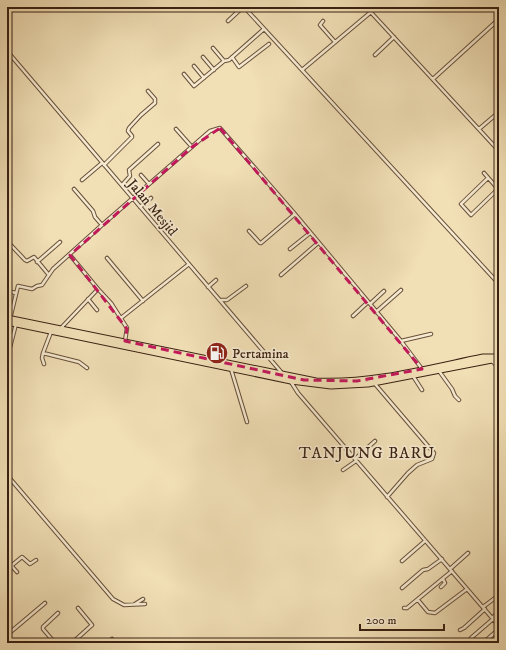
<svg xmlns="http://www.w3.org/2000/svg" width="506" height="650" viewBox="0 0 506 650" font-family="'IM FELL DW Pica',serif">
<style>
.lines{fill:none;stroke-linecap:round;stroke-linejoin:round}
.street-casing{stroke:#68503b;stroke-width:4.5}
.highway-casing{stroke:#3a2112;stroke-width:7}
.street{stroke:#f6ead0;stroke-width:2.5}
.highway{stroke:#f1dfb6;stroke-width:5}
.marked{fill:none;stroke:#c2185b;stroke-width:3;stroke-dasharray:8 5;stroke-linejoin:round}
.labels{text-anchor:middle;stroke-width:3.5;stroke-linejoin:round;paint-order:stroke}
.street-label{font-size:14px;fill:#3a2112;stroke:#f6ead0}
.poi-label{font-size:14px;fill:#3a2112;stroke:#f6ead0;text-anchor:start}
.quarter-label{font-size:16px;letter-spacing:1px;fill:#3a2112;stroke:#f6ead0}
</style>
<rect width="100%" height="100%" fill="#f1dfb6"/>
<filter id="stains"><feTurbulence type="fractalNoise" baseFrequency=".005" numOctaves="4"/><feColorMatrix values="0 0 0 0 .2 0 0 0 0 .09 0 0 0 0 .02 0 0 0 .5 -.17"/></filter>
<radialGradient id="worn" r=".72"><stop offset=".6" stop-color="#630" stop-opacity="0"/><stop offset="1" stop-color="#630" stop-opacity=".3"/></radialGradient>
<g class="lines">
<g class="street-casing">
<path id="street" d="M244,7L499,284
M366,7L499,151
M228,21L243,7
M323,21L320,25L335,42
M213,48L224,61
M7,51L282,373
M375,55L394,37
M203,57L214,70
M232,57L239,67L269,44
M194,66L204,78
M302,70L371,12
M184,74L194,86L224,61L229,60L264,29
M433,79L499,19
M176,129L192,147
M479,129L499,112
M104,165L132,137V136L128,131L129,128L141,115L155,103V99L148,91
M484,173L498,189
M141,175L149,184
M488,178L461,204L471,215L499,188
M82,180L102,163
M122,185L130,176L129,170L158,144
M74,189L93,211L95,217L102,225
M140,207L151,198
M249,231L260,243H261L295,214
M7,241L25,260L27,261L34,257L49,275
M290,249L310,233
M107,258L143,301
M37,262L60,242
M281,275L318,243
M208,287L216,280
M98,289L111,303L127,328L125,341
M7,291L16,293
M88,299L97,310
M221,300H227L246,286
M370,304L384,291
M376,312L401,290
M353,316L368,302
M121,318L189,264
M10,319L18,286L32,289L37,286L42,285L53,269L102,225L210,131L220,128L295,214L401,341L422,369
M60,329L98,289L70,255
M51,332L43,353L79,362L87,368
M498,333L499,335
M401,341L431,334
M43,353L42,358L44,364
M7,359L16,324
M492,361L499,368
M231,369L247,422
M439,371L452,389L455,396L459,400
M413,376L422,390
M291,382L298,393L499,626
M375,384L434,453L432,459L417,465L408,473L387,497
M355,459L375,441
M343,470L356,461
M7,475L113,599L124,605L145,604
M7,561L17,572
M402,561L425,541
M11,566L22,557L30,564L36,560
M450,569L468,553
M441,587L445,583L443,579
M402,588L423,570L428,569L442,559
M418,600L428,612L435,613L467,589
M135,604L143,599
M483,607L499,595
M404,608H407L452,571
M492,618L499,612
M460,630L464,628L485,609
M7,635L45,603
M471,638L493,619
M55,643L43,629V627L58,613
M72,643L92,625L78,608
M107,643L112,639
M483,643L499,629"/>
</g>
<g class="highway-casing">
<path id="highway" d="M7,318L316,381C371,384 429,368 483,357H497
M7,322L291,381L331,386L368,384L492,360L499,357"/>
</g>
<use href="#street" class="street"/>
<use href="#highway" class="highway"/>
</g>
<path class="marked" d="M220,128L422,369L357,381L304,380L125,341L127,329L70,255L192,147Z"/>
<defs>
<g id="fuel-disc" transform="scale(1.15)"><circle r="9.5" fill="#8f2418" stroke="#f6ead0"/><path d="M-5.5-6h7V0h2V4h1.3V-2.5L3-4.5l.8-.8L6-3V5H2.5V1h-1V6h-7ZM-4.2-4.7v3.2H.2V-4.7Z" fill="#fff"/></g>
</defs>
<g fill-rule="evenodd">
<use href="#fuel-disc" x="217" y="353"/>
</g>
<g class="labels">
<g class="street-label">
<text transform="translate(153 207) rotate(50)" y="5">Jalan Mesjid</text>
</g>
<g class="poi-label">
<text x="232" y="358">Pertamina</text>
</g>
<g class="quarter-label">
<text x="367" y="458">TANJUNG BARU</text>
</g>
</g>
<rect width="506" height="650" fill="none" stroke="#f1dfb6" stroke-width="24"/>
<rect x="8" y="8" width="490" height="634" fill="none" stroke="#3a2112" stroke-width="2"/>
<rect x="12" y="12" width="482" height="626" fill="none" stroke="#3a2112"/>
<path d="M360 624v6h84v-6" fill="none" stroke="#3a2112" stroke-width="2"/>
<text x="366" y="624" font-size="12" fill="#3a2112" stroke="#f6ead0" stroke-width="3" paint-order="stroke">200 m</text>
<rect width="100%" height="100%" filter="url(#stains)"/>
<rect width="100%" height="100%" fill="url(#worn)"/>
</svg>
